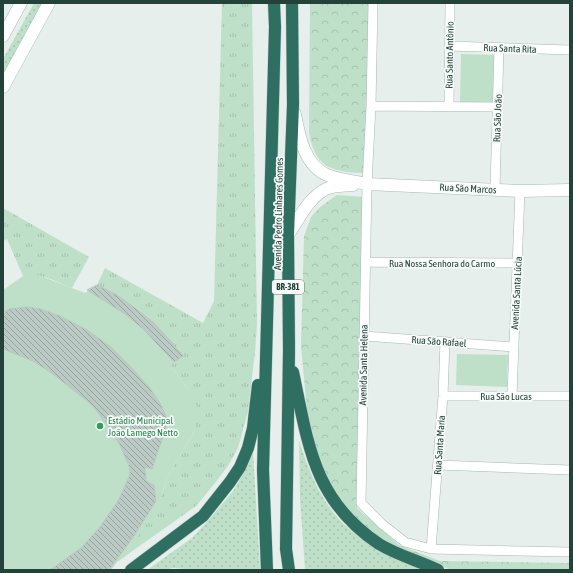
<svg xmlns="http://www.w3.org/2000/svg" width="573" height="573" viewBox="0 0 573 573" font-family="'Asap Condensed',sans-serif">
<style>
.grass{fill:url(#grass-tufts)}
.forest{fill:url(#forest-crowns)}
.park{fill:#bfe0c8}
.garden{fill:url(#garden-dots)}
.building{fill:url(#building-back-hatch);stroke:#b8c9c2}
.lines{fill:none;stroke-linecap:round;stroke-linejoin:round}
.street-casing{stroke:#a8b8b2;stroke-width:10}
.secondary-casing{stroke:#a4bbb3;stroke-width:13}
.highway-casing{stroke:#c2cac8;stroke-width:13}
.street{stroke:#fff;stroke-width:9}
.secondary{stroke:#fff;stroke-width:12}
.highway{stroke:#2f6f62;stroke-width:12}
.leisure-dot{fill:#2e9e5b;stroke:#f7fbf9;stroke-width:1.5}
.labels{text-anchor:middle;stroke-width:3.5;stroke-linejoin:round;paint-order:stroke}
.shield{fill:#f7fbf9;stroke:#637a73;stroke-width:1}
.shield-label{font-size:9px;font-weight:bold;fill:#24423a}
.street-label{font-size:10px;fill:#24423a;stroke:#f7fbf9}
.leisure-label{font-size:10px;fill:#27864d;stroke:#f7fbf9;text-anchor:start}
</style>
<defs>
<pattern id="grass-tufts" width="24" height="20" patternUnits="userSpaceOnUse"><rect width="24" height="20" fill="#bfe0c8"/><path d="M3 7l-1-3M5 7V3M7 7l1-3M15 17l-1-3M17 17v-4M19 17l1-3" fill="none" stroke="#a4c1ad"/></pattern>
<pattern id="forest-crowns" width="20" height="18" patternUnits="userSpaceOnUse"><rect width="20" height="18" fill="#bfe0c8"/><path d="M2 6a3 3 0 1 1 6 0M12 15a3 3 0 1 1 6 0" fill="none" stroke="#a4c1ad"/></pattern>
<pattern id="garden-dots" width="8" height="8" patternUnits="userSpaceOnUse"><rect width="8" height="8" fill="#bfe0c8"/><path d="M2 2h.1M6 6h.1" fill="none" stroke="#a4c1ad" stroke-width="1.8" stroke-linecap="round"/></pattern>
<pattern id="building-back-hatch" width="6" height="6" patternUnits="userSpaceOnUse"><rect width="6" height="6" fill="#bbcac4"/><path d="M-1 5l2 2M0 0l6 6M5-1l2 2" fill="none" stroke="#98a6a0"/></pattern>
</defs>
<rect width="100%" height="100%" fill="#e6efeb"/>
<path class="grass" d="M222,3H252L257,325L255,352L248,411L238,448L228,466L211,488L196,506L117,562L160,499L168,476L195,430L188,389L170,365L183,356C157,325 132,304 97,285L105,268L203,323L214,301Z
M3,208L89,257L72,288C56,282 40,272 23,276L7,239L3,241Z"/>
<path class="forest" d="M310,3H371L370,173C336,173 314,170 309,131Z
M337,195L365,197L357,508L399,545L440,561L570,563V570H451L388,544L345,509L323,473L309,432L301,346L304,236L311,217L320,207Z"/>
<path class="park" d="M461,54L497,55L496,103L460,102Z
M30,274L38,275L85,293L97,285C132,304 158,325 183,356L170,365L188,389L196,404L198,411L195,430L168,476L160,499L126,556L117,562L111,570H3V290L23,276Z
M457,354L508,355L507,387L456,385Z"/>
<path class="garden" d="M34,3H43L3,76V59Z
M299,440C309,472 322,505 348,528C369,546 398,557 423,570H305L300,498Z
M253,451L260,570H199L173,568L165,570H147L192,538L206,523L234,490L244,472Z"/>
<path class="building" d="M97,285L117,295L135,308L153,322L169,339L183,356L174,362L143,329L125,314L87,290Z
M27,307L41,309L60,316L87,330L111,347L130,366L149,387L160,403L166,416V428L152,469L145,467L146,481L154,485L156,501L134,536L109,570H50L81,548L100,527L118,501L129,477L130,472L129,466L120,445L108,426L92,405L53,374L33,361L3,349V313L9,309Z"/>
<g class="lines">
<g class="street-casing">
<path id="street" d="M373,3L371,106L367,184L361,503L382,524L405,542L431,549L570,552
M449,46L570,50
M371,106L498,107
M449,107L450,3
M495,189L499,48
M366,262L518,263
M364,336L514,347
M512,395L520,191
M443,396H570
M438,465L570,470
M431,549L443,396L445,341"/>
</g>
<g class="secondary-casing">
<path id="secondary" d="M3,36L21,3
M3,87L49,3
M295,114C299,135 304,165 327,175C340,180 354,181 367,184L520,191L570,190
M288,235C299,219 308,198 326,189C334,185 345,186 353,185"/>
</g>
<g class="highway-casing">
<path id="highway" d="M293,372C308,443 313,500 379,544C397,555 419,561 438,570
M131,570L203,516L230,482L240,467L248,448L253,428L258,385
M267,570L263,470L275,27L274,3
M289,570L286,549L289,350L288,235L293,105L292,3"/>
</g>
<use href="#street" class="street"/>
<use href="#secondary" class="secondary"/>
<use href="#highway" class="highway"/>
</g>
<circle class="leisure-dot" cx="100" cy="426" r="4"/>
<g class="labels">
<rect class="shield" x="272" y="280" width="32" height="14" rx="3"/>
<g class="shield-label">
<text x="288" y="290">BR-381</text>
</g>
<g class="street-label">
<text transform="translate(510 48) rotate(2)" y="4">Rua Santa Rita</text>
<text transform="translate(449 55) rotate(-89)" y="4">Rua Santo Antônio</text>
<text transform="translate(497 118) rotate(-88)" y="4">Rua São João</text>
<text transform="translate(468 188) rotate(3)" y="4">Rua São Marcos</text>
<text transform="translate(278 214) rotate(-89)" y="4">Avenida Pedro Linhares Gomes</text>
<text x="442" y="267">Rua Nossa Senhora do Carmo</text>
<text transform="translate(516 293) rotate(-87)" y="4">Avenida Santa Lúcia</text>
<text transform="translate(439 341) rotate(4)" y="4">Rua São Rafael</text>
<text transform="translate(363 365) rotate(-89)" y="4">Avenida Santa Helena</text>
<text x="506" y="400">Rua São Lucas</text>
<text transform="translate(439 445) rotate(-86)" y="4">Rua Santa Maria</text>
</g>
<g class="leisure-label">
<text x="108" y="424">Estádio Municipal<tspan x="108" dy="12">João Lamego Netto</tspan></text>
</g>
</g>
<rect width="573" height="573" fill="none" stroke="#24423a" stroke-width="8"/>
</svg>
